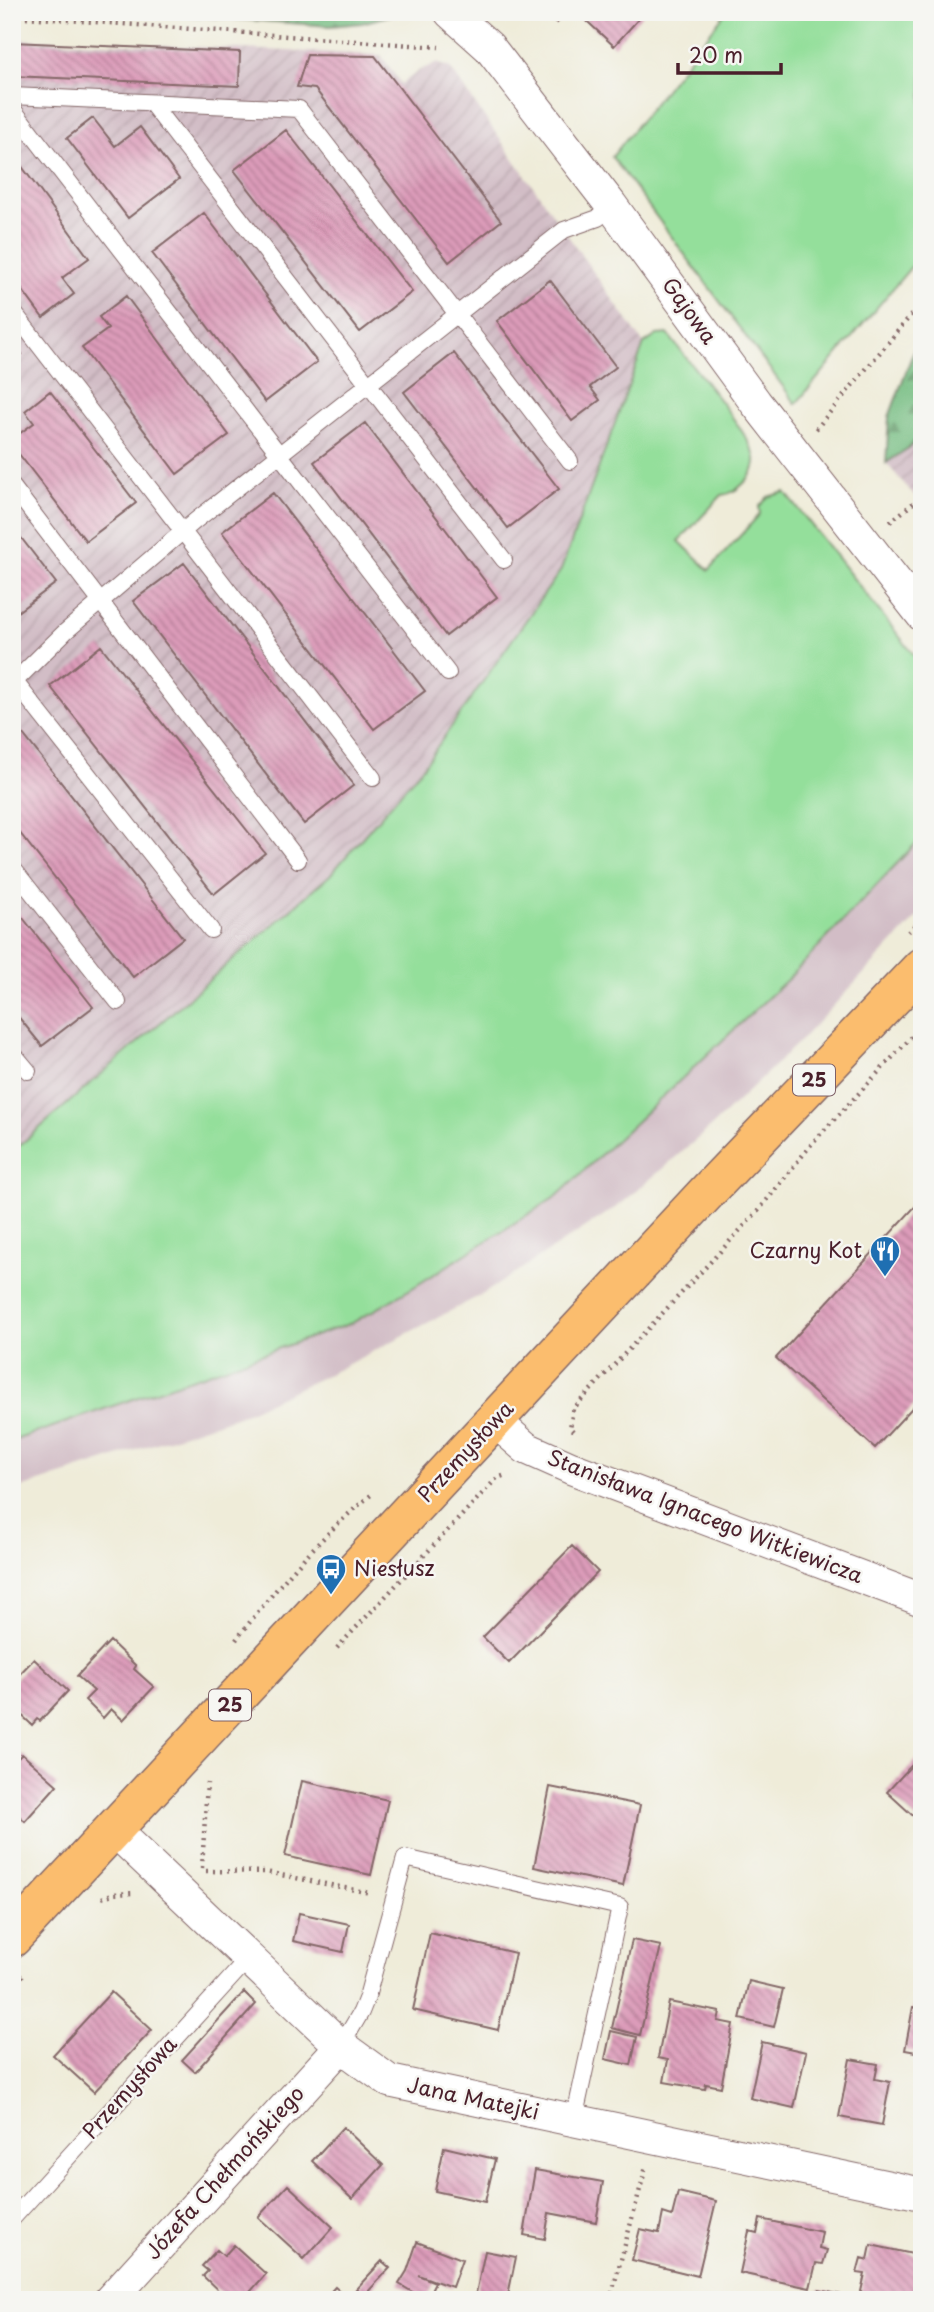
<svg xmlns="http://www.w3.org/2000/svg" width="934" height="2312" viewBox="0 0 934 2312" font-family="'Playpen Sans',sans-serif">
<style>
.industrial{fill:url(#industrial-furrows)}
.railway{fill:#d2bdc6}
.green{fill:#94df9b;stroke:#6f7f63;stroke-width:2}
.forest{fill:url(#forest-firs);stroke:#606e57;stroke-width:2}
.building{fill:url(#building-back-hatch)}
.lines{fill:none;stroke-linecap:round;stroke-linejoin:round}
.lane-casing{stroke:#846768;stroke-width:18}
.street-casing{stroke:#846768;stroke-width:34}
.primary-casing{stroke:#846768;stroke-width:41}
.path{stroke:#846768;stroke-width:4.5;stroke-dasharray:2 5;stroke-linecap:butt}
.lane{stroke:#fff;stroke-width:16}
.street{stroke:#fff;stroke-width:32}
.primary{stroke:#fbbd6e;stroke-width:38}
.labels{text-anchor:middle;stroke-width:5;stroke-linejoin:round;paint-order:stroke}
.shield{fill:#f6f6f2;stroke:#7e6067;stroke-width:2}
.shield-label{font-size:19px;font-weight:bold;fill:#4a1f2b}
.street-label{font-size:21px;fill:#4a1f2b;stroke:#f6f6f2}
.poi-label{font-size:21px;fill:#4a1f2b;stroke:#f6f6f2;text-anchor:end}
</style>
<defs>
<pattern id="industrial-furrows" width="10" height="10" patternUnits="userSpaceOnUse" patternTransform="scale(1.75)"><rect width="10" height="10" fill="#d2bdc6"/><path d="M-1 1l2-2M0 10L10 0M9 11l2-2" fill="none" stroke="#b6a2aa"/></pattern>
<pattern id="forest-firs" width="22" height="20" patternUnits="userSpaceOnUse" patternTransform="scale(1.75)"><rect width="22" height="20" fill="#77be83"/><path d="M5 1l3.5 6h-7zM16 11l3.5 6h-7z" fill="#649a6b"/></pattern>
<pattern id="building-back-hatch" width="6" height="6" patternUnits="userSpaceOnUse" patternTransform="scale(1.75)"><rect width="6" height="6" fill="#dc9bb9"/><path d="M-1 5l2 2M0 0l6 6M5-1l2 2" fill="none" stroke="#b47e97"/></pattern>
</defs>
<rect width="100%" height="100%" fill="#f6f6f2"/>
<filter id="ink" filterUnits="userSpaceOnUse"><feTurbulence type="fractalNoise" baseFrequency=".0143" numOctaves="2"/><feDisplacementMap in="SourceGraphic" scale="14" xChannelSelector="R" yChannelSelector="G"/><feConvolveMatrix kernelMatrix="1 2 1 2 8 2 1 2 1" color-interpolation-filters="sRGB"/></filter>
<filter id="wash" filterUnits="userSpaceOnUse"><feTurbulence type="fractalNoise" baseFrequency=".00686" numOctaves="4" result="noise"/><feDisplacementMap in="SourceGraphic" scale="28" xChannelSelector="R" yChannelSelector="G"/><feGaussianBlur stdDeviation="1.57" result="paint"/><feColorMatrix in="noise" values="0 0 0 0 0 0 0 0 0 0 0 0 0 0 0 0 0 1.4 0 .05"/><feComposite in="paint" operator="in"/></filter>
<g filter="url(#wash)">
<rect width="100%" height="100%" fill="#efecd9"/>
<path class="industrial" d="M12,39L381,55L401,84L420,70L437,63L450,68L644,344L561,570L423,767L330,875L12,1152Z
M922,439V504L886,463Z"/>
<path class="railway" d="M922,837V912L801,1040L712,1126L621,1204L483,1294L333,1372L238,1416L12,1491V1441L217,1369L557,1196L790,977Z"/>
<path class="green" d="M726,12H922V254L796,404L612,157Z
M668,334C686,360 751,433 755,458C756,467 751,476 745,482C738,489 732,494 722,495L679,541L709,570L760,514L759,507L768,497L785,492L922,665V837L790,977L557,1196L414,1287L352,1323L12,1441V1152L330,875L423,767L561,570L644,344L657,335Z"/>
<path class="forest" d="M138,12H402L362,23L330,26Z
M922,329V439L886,463L889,417Z"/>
<g id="blocks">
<path class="building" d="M544,12H567L557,23Z
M577,12H641L643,14L614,46Z
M12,42L240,52L239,86L12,76Z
M307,55L375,56L501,221L449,262L315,89L297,87Z
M93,118L115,146L140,127L179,179L128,218L67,138Z
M286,130L412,292L360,332L234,170Z
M12,153L89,258L62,278L74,294L43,318L12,276Z
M204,213L317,362L265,402L152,253Z
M550,280L616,367L590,387L600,400L572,421L497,321Z
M126,296L229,435L177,474L82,348L108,329L99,317Z
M12,341L22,354L12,361Z
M454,353L559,489L508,528L404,392Z
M50,391L136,503L86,541L12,445V439L34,423L25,411Z
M365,423L497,597L446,636L314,462Z
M273,493L425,691L374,729L222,532Z
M12,526L56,583L12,616Z
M184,563L354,785L304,824L133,601Z
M101,646L265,853L214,894L50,686Z
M12,720L183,938L133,977L12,823Z
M12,904L93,1007L42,1046L12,1009Z
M922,1199V1397L875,1448L776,1358Z
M572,1546L598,1572L509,1663L483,1637Z
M110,1641L136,1666L134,1669L154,1687L123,1720L111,1709L103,1718L85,1700L94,1691L77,1676Z
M34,1659L68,1691L40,1721L37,1719L32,1725L12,1706V1682Z
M22,1754L57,1785L25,1821L12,1810V1764Z
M922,1754V1824L887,1792Z
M302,1781L388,1800L371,1875L285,1856Z
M550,1787L640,1805L623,1886L534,1867Z
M299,1913L349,1924L343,1952L293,1941Z
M430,1933L515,1953L498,2030L413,2010Z
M632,1940L661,1946L640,2035L612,2028Z
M749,1981L783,1989L774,2027L740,2019Z
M111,1992L152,2030L94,2092L53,2055Z
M244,1992L256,2004L195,2072L182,2060Z
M669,2002L720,2012L718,2021L733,2024L721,2087L706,2084L705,2089L664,2082L668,2060L658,2058Z
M913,2007L922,2008V2053L905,2050Z
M611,2031L637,2037L631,2065L605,2059Z
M762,2042L806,2052L794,2108L750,2098Z
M850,2059L878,2064L875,2079L890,2082L882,2125L839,2117Z
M343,2127L383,2165L352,2199L312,2161Z
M444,2147L495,2159L485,2202L435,2191Z
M535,2170L603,2182L596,2222L549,2213L545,2239L524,2235Z
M288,2185L333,2227L304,2259L258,2217Z
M678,2192L716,2201L698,2276L632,2260L640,2229L659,2233L663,2213L672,2216Z
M760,2219L822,2232L819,2248L827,2250L823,2264L816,2263L810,2288L740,2273L749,2231L757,2233Z
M417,2242L462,2259L452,2287L418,2275L435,2282L426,2300L399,2284L407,2271Z
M234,2245L266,2274L243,2300H228L203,2276L208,2271L202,2266L217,2250L224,2256Z
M871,2245L922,2256V2300H859L865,2274L857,2273L861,2258L868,2260Z
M485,2251L516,2257L507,2300L475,2298Z
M382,2261L390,2268L364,2296L356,2289Z
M335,2287L350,2300H323Z
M819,2290L842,2295L841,2300H817Z"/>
</g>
</g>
<g filter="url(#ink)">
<use href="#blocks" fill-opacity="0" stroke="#846768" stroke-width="2"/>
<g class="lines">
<g class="lane-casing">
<path id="lane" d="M12,96L299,109L570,461
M151,103L504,560
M12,108L448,673
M12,310L373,778
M12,486L298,860
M12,678L211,930
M12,684L65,632L195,521L564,230L598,218L611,205
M12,867L118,1002
M12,1052L28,1071
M341,2046L361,2012L367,1997L405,1858L620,1907L574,2120
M12,2219L249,1958"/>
</g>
<g class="street-casing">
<path id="street" d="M450,12L489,47L611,205L756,403L922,615
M495,1421L526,1448L571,1468L922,1600
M114,1830L341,2046L389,2081L922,2194
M110,2300L341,2046"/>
</g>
<g class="primary-casing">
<path id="primary" d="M12,1938L707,1192L922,967"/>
</g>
<path class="path" d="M12,16L439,47
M816,429L922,302
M890,522L922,496
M908,932L922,918
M573,1431L570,1428L573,1409L759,1210L814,1141L922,1026
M236,1640C276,1588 319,1537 371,1495
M337,1648L497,1478L506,1475
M202,1868L207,1783
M206,1871L266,1872L370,1893
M102,1898L112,1894L134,1893
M12,1987L26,1972
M610,2300L646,2167"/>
<use href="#lane" class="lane"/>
<use href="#street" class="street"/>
<use href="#primary" class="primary"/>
</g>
</g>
<defs>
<g id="restaurant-pin" transform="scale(1.575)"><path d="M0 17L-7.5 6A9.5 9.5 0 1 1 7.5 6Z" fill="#1f6fb2" stroke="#f6f6f2"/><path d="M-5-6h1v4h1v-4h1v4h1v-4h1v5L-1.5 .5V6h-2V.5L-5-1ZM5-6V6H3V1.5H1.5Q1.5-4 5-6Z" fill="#fff"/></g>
<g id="bus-pin" transform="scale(1.575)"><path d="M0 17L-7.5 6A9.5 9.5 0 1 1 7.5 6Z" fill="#1f6fb2" stroke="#f6f6f2"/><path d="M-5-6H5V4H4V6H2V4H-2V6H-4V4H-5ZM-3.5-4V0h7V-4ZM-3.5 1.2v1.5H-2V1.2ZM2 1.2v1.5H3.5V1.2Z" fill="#fff"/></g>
</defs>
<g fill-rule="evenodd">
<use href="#restaurant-pin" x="885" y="1251"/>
<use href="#bus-pin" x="331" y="1569"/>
</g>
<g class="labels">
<g class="shield">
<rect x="793" y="1064.5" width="42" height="31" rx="5"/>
<rect x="209" y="1689.5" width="42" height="31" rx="5"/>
</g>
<g class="shield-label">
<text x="814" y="1087">25</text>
<text x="230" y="1712">25</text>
</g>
<g class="street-label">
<text transform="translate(689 311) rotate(54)" y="7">Gajowa</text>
<text transform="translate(466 1452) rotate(-47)" y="7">Przemysłowa</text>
<text transform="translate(705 1517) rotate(21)" y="7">Stanisława Ignacego Witkiewicza</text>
<text transform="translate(130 2088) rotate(-48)" y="7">Przemysłowa</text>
<text transform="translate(473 2099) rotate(12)" y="7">Jana Matejki</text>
<text transform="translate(225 2173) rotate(-48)" y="7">Józefa Chełmońskiego</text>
</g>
<g class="poi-label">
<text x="862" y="1258">Czarny Kot</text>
<text x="354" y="1576" text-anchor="start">Niesłusz</text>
</g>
</g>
<rect width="934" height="2312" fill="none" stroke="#f6f6f2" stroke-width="42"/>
<path d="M678 63v10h103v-10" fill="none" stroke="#4a1f2b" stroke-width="3.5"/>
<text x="689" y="63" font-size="21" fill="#4a1f2b" stroke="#f6f6f2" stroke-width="5" paint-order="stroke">20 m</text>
</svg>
